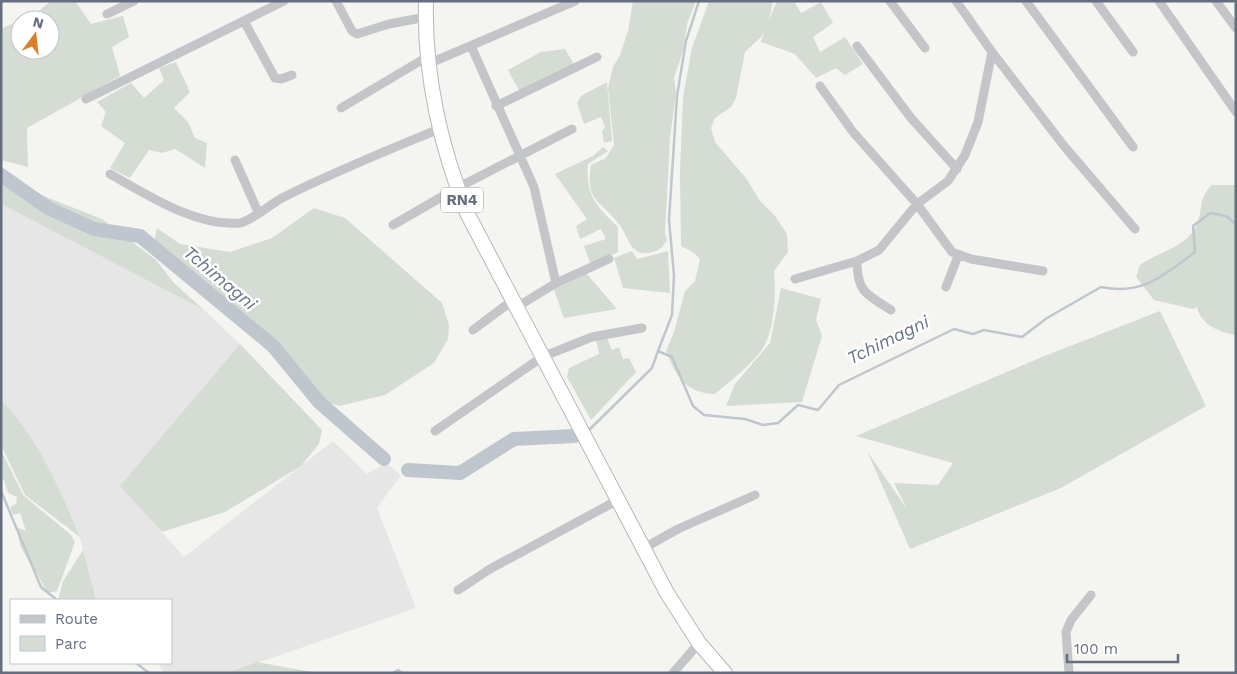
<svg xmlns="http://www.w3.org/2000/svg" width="1237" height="674" viewBox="0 0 1237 674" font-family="'Work Sans',sans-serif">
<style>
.built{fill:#e5e6e5}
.green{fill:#d4dcd3}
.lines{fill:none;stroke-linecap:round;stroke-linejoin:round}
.stream{stroke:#c0c6cd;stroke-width:2.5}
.river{stroke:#c0c6cd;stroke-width:14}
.highway-casing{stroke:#b5b7bb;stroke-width:16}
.minor{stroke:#c3c5c9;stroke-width:9}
.highway{stroke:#fff;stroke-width:14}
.labels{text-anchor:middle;stroke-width:5;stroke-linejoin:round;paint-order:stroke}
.shield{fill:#fff;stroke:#939aa7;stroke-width:1}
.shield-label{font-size:15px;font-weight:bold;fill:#656e81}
.water-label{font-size:18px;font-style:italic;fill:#667585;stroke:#fff}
</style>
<rect width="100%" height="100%" fill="#f4f5f1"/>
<path class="built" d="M1,204L204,310L240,344L121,486L184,557L333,441L367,474L386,463L401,475L377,508L416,608L228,673H164L158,663H171V600H95L80,537L68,508L8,407L1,400Z"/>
<path class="green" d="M51,1H75L91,24L123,16L129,37L112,47L120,76L27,128L28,167L1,160V29L20,20V50H50V20H21L35,14Z
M633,1H696L687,24L684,48L674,78L676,93L670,138L665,233L667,240C663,247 660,250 653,252C630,258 630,239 619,224C601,200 585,203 591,165L606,158L614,145L608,88L613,67L620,55L628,31Z
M709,1H773L769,20L777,1H794L801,13L821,2L833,23L813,37L820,52L845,37L863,64L845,75L836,68L816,78L795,54L761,42L764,32L761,37L745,52L736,98L731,107L715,118L711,128L715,142L746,178L760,201L775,216L787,234L788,252L774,271C776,293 775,333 761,351C750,366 730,381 715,394C685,393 676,376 666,351L674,332L685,291L695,281L700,259L694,253L681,246L680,171L683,97L692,48Z
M565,49L575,66L520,92L508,70L541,52Z
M176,62L190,92L174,108L188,122L195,138L207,143L205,168L175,149L162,153L149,150L130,178L110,168L125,143L101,126L106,112L97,102L131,83L144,98L164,80L159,68Z
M607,82L612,141L604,143L602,131L605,127L601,117L584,124L577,103L581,96Z
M603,147L608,151L588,164C585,195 597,207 618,227V252L591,265L584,246L606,239L601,229L580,239L576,226L587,219L555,174L593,156Z
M1,169L26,189L102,219L156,260L174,283L204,310L1,204Z
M1212,185H1236V335C1219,332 1201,325 1197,307L1193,309L1154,300L1136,277L1140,265C1158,252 1188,247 1197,224C1204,207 1197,200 1212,185Z
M314,208L345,218L442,303L449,325L448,339L434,363L385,395L339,406L325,401L258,335L154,241L157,228L180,244L230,252L272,238Z
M632,251L637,259L668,251L670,293L623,288L614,258Z
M586,273L617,309L564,318L553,287Z
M781,288L821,299L816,320L822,336L802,402L726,406L735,384L770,343Z
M1160,311L1206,406L1061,488L910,549L867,451L907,509L894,483L938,485L953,463L856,436L1042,357Z
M607,338L612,350L619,347L623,359L629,358L636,372L591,420L567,377L569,368L599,354L596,340Z
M240,344L322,430L319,444L301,466L225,512L162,532L120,486Z
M1,400C36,435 61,491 80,537L25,495L1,445Z
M1,450L23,495L71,535L75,542L57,591L47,593C43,585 39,576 34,568C25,554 17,546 18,528L26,531L20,513L13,515L10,507L16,504L17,497L8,493L4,480L1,479Z
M83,550L96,600H58L63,581Z
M257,662L317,673H228Z"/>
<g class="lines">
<path class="stream" d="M658,351L672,315L674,275L669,220L677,96L686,41L699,1
M590,429L652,368L658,351L672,357L693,406L704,415L745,419L763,425L778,423L798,405L818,410L839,385L954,329L973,334L984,330L1022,337L1047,318L1101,287C1142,296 1164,275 1195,252L1193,226L1210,213L1226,216L1236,224
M1,491L41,587L57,600
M136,663L149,673
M393,673L398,670L402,673"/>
<path class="river" d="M1,175L48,208L94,229L140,236L273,346L319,402L384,459
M408,470L460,473L514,439L574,436"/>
<g class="highway-casing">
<path id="highway" d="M426,1C424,75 440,145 467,213L667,593L699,643L725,673"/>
</g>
<path class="minor" d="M336,1L352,31L357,34L389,24L426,17
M890,1L925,48
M1026,1L1133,147
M1096,1L1133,52
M1159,1L1236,112
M1216,1L1236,28
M107,14L134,1
M244,21L275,78L281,79L292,75
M471,46L534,187L556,283
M857,46L911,118L957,169
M992,52L1064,146L1135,229
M428,64L575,1
M820,86L853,132L917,204L952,252L971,259L1043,271
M86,99L284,1
M496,106L597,57
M341,108L427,57
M235,160L258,212
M110,174C146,194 196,227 240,223C251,221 271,204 282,198C333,172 386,151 439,129
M393,225L457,188L572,129
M857,261C857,292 866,294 891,310
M795,279L857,261L879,250L917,204L948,181L965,155L978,122L992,52L956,1
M946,287L958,256
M517,307L556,283L609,259
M473,330L513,300
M435,431L542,357L592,337L642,328
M644,548L678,529L755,495
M458,590L490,569L618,500
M673,673L699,643
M1069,673L1066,632L1071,620L1091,595"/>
<use href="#highway" class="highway"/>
</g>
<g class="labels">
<rect class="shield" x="441" y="187.5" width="42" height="25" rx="4"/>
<g class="shield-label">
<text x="462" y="205">RN4</text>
</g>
<g class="water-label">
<text transform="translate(220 278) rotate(40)" y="6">Tchimagni</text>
<text transform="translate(888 340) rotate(-26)" y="6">Tchimagni</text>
</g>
</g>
<rect width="1237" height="674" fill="none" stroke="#656e81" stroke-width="5"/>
<rect x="10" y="599" width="162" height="65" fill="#ffffff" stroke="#c1c5cd"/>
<rect x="20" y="615" width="25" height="8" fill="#c3c5c9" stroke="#c1c5cd"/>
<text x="55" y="624" font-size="15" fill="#656e81">Route</text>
<rect x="20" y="636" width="25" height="15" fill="#d4dcd3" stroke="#c1c5cd"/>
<text x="55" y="649" font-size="15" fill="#656e81">Parc</text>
<g transform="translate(35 35) rotate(15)"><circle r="24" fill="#ffffff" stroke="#c1c5cd"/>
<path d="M0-4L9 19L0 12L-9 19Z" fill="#da802c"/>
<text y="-8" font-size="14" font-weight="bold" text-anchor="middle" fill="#656e81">N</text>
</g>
<path d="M1067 654v8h111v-8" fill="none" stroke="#656e81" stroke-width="2.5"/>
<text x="1074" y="654" font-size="15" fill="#656e81" stroke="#ffffff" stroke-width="4" paint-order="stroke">100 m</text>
</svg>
